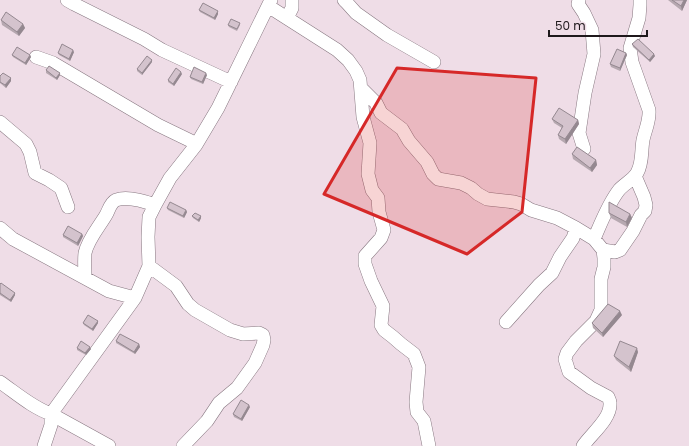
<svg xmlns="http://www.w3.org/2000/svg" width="689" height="446" viewBox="0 0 689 446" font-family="Poppins,sans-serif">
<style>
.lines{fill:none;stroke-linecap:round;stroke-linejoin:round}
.street-casing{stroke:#877780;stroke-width:14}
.street{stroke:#fff;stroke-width:13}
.wall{fill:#b6a8b0}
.shaded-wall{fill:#948890}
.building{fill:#d4c3cd;stroke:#948890}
.marked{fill:#d62828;fill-opacity:0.2;stroke:#d62828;stroke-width:3;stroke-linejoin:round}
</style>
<rect width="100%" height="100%" fill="#efdde7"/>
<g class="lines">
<g class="street-casing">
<path id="street" d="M67,0L74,4L144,39L162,50L231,82
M344,0L347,3L356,13L387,35L434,62
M579,0L578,4L584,13L592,30L594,54L585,93L579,133L584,149
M268,6L337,50L348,60L356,71L360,80L363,117L370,143L368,174L372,190L378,198L379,212L384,230L381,238L365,256V264L371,281L383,306L381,325L384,330L393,337L401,344L414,354L419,367L416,402L417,412L424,421L429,446
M287,18L292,8V0
M36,57L53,63L158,125L191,141L196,145
M361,88L376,103L381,113L402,129L409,141L427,162L433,174L438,179L461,183L471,188L478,194L487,199L514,202L521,204L531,210L557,218L576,228L594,239L603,250L604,258V267L601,279V310L596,321L576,341L567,353L565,359L569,372L591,388L608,397C609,399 610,401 610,403C611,419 591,434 583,446
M0,122L26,144L30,152L35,173L49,180L61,188L68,207
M0,228L13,239L109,291L135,298
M594,239C601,223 608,204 619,190C624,184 633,180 637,173C643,163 641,151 643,140C645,130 650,121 649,110L632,62L630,48L639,18L640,5V0
M603,250L615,252L620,250L633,231L641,215L645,211L646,205L644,197L635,176
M149,266L176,286L188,304L195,310L230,330L243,334L259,333L263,335L264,340L263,345L255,363L237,388L219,403L207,421L183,446
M85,278C85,270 84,261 85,253C88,239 99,227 106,215C109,210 110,203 116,200C127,196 144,201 155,205
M506,322L539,285L552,273L560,257L573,238L576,228
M0,382C16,393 33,408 51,414L109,446
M44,446L51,425V414L135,298L149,266L148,237L149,217L155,205L170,178L196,145L218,108L271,0"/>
</g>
<use href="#street" class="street"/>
</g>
<path class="wall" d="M668,0H687L682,11Z
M199,10L218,14L215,20L200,12Z
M1,20L23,24L25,28L19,36L2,25Z
M240,23V25L237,31L229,27L228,25Z
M632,44L655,56L650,62L633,47Z
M74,52L70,61L59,55L58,53Z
M626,53L627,55L620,71L611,67L610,64Z
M12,55H30L31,57L26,65L13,57Z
M152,62L142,75L137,71V69Z
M46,70L60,75L57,80L46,73Z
M182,74L174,86L168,82V80Z
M207,75L203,84L191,79L190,77Z
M0,76L11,78V81L6,88L0,83Z
M552,119L578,120L579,124L566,144L559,139L558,135L562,128L554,123Z
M572,154L596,160L597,165L592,172L573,159Z
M167,208L186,210L187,212L184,218L168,210Z
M609,213L630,214L632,218L627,227L611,218Z
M192,216H201V218L199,222L193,218Z
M82,234L83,236L78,246L63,237V235Z
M0,284L15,295L11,302L0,295Z
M622,315L603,337L593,328L592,323Z
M83,323H98L93,331L84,325Z
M116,341L139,344L140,347L135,354L116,343Z
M77,348L91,349L86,355L77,350Z
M638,352L631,372L616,360L614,356Z
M250,407L242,421L234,417L233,414Z"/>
<path class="shaded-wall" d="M684,0H687L682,11L681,6Z
M218,11V14L215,20L214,18Z
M23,24L25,28L19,36L17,32Z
M73,50L74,52L70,61L69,59Z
M626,53L627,55L620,71V68Z
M654,54L655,56L650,62L649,60Z
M30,55L31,57L26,65L25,63Z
M152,60V62L142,75V73Z
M181,72L182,74L174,86L173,84Z
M60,73V75L57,80L56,78Z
M206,73L207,75L203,84L202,82Z
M11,78V81L6,88L5,85Z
M578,120L579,124L566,144L565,139Z
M596,160L597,165L592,172L590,168Z
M186,210L187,212L184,218L183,216Z
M630,214L632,218L627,227L626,222Z
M201,216V218L199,222L198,220Z
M82,234L83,236L78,246L77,243Z
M15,293V295L11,302L10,300Z
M620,311L622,315L603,337L602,333Z
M98,321V323L93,331L92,329Z
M139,344L140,347L135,354L134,352Z
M90,347L91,349L86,355L85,353Z
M637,348L638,352L631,372L629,367Z
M249,405L250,407L242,421L241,419Z"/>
<path class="building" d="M672,0H684L681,6Z
M203,3L218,11L214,18L199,10Z
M6,12L23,24L17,32L1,20Z
M231,19L240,23L237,29L228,25Z
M638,39L654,54L649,60L632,44Z
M62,44L73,50L69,59L58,53Z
M17,47L30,55L25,63L12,55Z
M617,49L626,53L620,68L610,64Z
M147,56L152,60L142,73L137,69Z
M49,66L60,73L56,78L46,70Z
M194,67L206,73L202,82L190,77Z
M176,68L181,72L173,84L168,80Z
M3,73L11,78L5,85L0,82V76Z
M559,108L578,120L565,139L558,135L563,126L552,119Z
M577,147L596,160L590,168L572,154Z
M170,202L186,210L183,216L167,208Z
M609,202L630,214L626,222L609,213Z
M195,213L201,216L198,220L192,216Z
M68,226L82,234L77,243L63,235Z
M1,283L15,293L10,300L0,293V284Z
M608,304L620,311L602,333L592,323Z
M88,315L98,321L92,329L83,323Z
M120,334L139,344L134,352L116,341Z
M81,341L90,347L85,353L77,348Z
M620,341L637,348L629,367L614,356Z
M241,400L249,405L241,419L233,414Z"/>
<path class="marked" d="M397,68L536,78L522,212L467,254L324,194Z"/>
<path d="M549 30v6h98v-6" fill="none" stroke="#1e181b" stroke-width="2"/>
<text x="555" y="30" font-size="12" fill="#1e181b" stroke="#efdde7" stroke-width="3" paint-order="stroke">50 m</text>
</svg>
